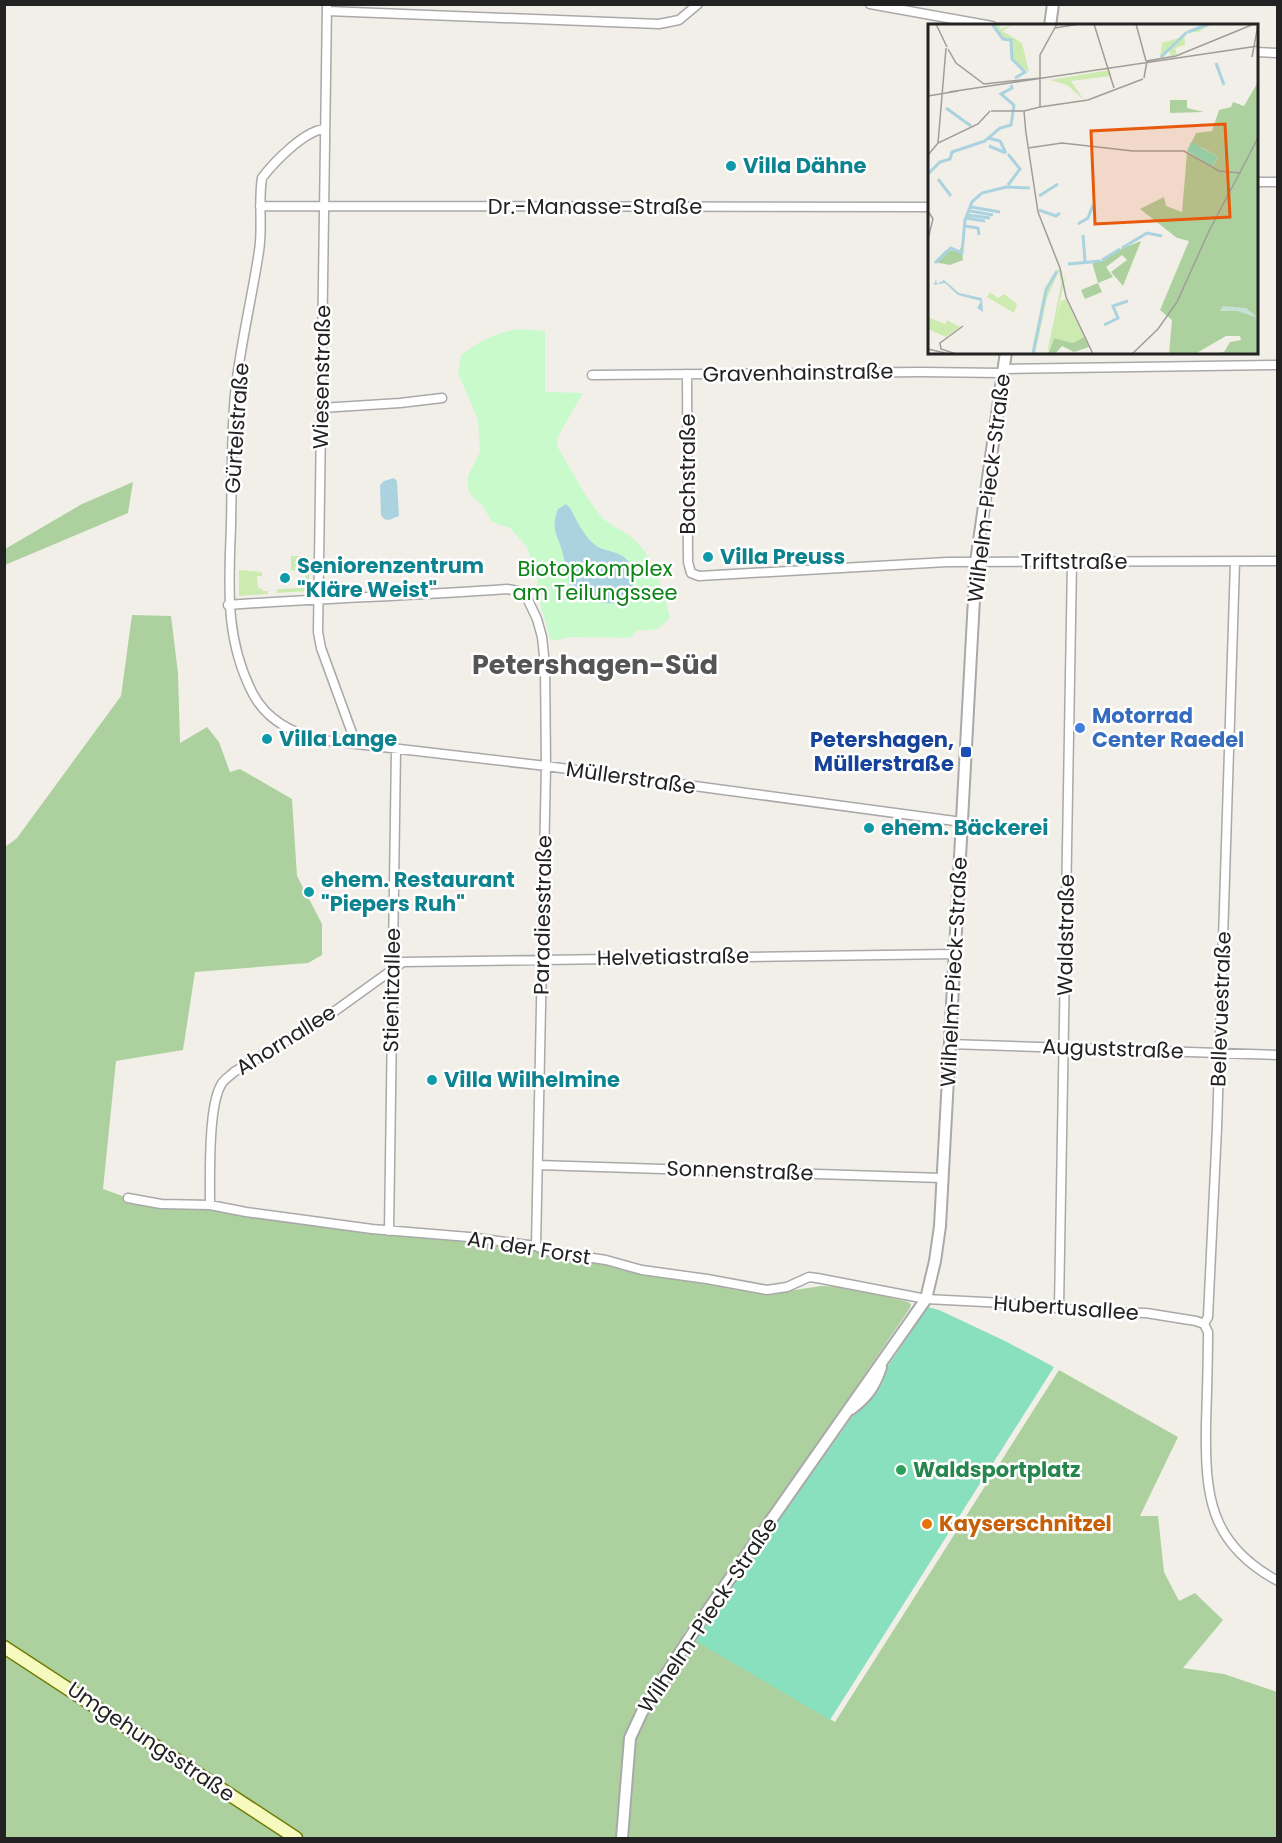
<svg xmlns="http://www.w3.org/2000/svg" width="1282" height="1843" viewBox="0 0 1282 1843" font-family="Poppins,sans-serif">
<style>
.grass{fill:#cdebb0}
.forest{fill:#add19e}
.park{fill:#c8facc}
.pitch{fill:#88e0be}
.water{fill:#aad3df}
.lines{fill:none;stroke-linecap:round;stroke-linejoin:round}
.minor-casing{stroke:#a9a9a9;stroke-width:11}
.tertiary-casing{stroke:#a9a9a9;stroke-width:14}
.secondary-casing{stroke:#707d05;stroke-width:15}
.minor{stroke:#fff;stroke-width:8}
.tertiary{stroke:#fff;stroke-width:10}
.secondary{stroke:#f7fabf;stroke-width:12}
.culture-dot{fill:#0f9aa8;stroke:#fff;stroke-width:2}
.shop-dot{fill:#3f7fe0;stroke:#fff;stroke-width:2}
.transit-dot{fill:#1a4fb4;stroke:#fff;stroke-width:2}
.leisure-dot{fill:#2e9e5b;stroke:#fff;stroke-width:2}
.food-dot{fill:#e8710a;stroke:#fff;stroke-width:2}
.labels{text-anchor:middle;stroke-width:5;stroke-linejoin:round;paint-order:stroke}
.culture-label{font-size:21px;font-weight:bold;fill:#0d838f;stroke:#fff;text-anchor:start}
.street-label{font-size:21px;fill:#222;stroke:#fff}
.park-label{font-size:21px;fill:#0c8416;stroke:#fff}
.shop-label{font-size:21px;font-weight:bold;fill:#366cbe;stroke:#fff;text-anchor:start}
.transit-label{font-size:21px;font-weight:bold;fill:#164399;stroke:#fff;text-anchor:end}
.leisure-label{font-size:21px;font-weight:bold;fill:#27864d;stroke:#fff;text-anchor:start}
.food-label{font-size:21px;font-weight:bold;fill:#c56008;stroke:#fff;text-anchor:start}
.district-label{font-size:27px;font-weight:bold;fill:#555;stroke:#fff}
.inset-river{fill:none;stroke:#aad3df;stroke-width:3}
.inset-road{fill:none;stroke:#9f9d99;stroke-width:1.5}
.view{fill:#e8590c;fill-opacity:0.15;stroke:#e8590c;stroke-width:3}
.inset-edge{fill:none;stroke:#222;stroke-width:3}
</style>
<rect width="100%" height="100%" fill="#f2efe9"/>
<path class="grass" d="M291,556H309V591L277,593V589L306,588L305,573L291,570Z
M239,570L262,572V576H257L258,587L262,589L263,591H268V594L239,596Z"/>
<path class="forest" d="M133,482L128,513L5,565V549L82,504Z
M132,615L171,616L178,673L180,743L207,727L219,742L230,772L240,769L292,799L297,876L322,924V955L308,963L195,972L183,1050L116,1061L103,1189L150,1206L219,1209L525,1249L747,1291L768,1294L821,1286L849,1287L908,1302L911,1304L910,1308L839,1412L684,1633L835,1722L1059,1370L1178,1437L1140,1516H1158L1164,1572L1179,1601L1195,1593L1223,1620L1183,1668L1224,1674L1277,1692V1838H5L4,848L17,838L121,696Z"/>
<path class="park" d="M520,329L545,331V392L583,393L557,438V446C570,467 581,490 596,510C606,525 619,527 632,538C655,556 662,590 670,617C660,630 654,631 638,630L630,638L570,637L551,641L537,593L538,579L527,547L510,528L492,522L482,505L472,496L468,489V476L480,452L478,420L458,373L461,355C482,340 494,333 520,329Z"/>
<path class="pitch" d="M928,1307L939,1310L1005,1341L1054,1367L830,1720L694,1640L854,1414L867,1404L882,1384L886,1369Z"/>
<path class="water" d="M394,478L397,481L399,516L389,520L384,519L381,515L380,485L384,481Z
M566,504L570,508C577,521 585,539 598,547C608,552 620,551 628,561L634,591L633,601C612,606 590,603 572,592C568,579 566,567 563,554C558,535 550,530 558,509Z"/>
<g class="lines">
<g class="minor-casing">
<path id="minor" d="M327,4L318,632L321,648L352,733L353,743
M870,4L992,26
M327,11L659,24L679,20L698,4
M1256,52L1278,53
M325,129C305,130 274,162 262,178C258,202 263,227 259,251C252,298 240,346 235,394C231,437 232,481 231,525C229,585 224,638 253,694C267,720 294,734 322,740L546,766L962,822
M1256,182H1278
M260,206L930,207
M1004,369L1278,365
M687,374L688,562L691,573L699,576L947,562L1278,561
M592,375L921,372L1003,373
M321,408L400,403L442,398
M228,605C321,598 414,596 507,589L518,591L527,598L537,619L542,637L545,665L546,766L536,1246
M949,1044L1278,1055
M538,1165L942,1178
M128,1198L161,1204L210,1205L246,1212L372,1229L469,1237L536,1246L546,1251L606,1260L642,1270L707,1279L767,1290L787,1287L809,1277L817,1278L926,1299L1004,1303L1101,1312L1146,1313L1196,1321L1204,1324
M210,1205C210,1178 208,1107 221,1085C223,1080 230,1076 234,1072L328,1016L403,962L954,954
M389,1231L396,749
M1059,1308L1072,562
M1204,1324L1208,1317L1217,1128L1235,562
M1204,1324L1208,1332C1208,1363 1207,1394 1206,1424C1205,1495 1209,1544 1278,1581"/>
</g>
<g class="tertiary-casing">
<path id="tertiary" d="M1050,26L1053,4
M851,1409C867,1397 875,1386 881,1367
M622,1838L630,1738L642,1712L701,1620L926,1299L935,1261L940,1226L976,562L1006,352"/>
</g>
<g class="secondary-casing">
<path id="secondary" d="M4,1647L296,1838"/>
</g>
<use href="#minor" class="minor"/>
<use href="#tertiary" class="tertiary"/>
<use href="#secondary" class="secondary"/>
</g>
<g class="culture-dot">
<circle cx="731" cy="166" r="6"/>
<circle cx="708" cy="557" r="6"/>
<circle cx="285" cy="578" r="6"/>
<circle cx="267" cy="739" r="6"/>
<circle cx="869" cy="828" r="6"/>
<circle cx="309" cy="892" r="6"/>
<circle cx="432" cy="1080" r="6"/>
</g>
<circle class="shop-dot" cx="1080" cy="728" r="6"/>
<rect class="transit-dot" x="960" y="746" width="12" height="12" rx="3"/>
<circle class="leisure-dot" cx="901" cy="1470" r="6"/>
<circle class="food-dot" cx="927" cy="1524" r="6"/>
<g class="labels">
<g class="culture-label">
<text x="743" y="173">Villa Dähne</text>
<text x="720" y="564">Villa Preuss</text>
<text x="297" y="573">Seniorenzentrum<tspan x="297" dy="24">"Kläre Weist"</tspan></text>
<text x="279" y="746">Villa Lange</text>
<text x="881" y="835">ehem. Bäckerei</text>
<text x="321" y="887">ehem. Restaurant<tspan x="321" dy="24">"Piepers Ruh"</tspan></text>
<text x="444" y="1087">Villa Wilhelmine</text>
</g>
<g class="street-label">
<text x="595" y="214">Dr.-Manasse-Straße</text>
<text transform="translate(798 373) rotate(-1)" y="7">Gravenhainstraße</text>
<text transform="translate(322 377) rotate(-89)" y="7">Wiesenstraße</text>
<text transform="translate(237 428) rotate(-86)" y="7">Gürtelstraße</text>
<text transform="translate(688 474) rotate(-90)" y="7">Bachstraße</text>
<text transform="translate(989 488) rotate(-83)" y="7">Wilhelm-Pieck-Straße</text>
<text x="1074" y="569">Triftstraße</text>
<text transform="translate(631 778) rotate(8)" y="7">Müllerstraße</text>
<text transform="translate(543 915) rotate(-89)" y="7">Paradiesstraße</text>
<text transform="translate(1066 935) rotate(-89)" y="7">Waldstraße</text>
<text transform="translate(673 957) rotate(-1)" y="7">Helvetiastraße</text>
<text transform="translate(954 972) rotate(-87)" y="7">Wilhelm-Pieck-Straße</text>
<text transform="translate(392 990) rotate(-89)" y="7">Stienitzallee</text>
<text transform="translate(1221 1009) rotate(-88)" y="7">Bellevuestraße</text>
<text transform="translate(286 1040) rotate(-32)" y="7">Ahornallee</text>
<text transform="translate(1113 1049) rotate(2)" y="7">Auguststraße</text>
<text transform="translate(740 1171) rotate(2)" y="7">Sonnenstraße</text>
<text transform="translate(529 1248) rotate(9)" y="7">An der Forst</text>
<text transform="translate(1066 1308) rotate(4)" y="7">Hubertusallee</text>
<text transform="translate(708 1615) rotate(-56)" y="7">Wilhelm-Pieck-Straße</text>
<text transform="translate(151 1742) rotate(34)" y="7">Umgehungsstraße</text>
</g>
<g class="park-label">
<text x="595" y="576">Biotopkomplex<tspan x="595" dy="24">am Teilungssee</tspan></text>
</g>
<g class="shop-label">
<text x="1092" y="723">Motorrad<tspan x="1092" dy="24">Center Raedel</tspan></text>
</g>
<g class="transit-label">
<text x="954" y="747">Petershagen,<tspan x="954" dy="24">Müllerstraße</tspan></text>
</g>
<g class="leisure-label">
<text x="913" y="1477">Waldsportplatz</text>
</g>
<g class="food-label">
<text x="939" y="1531">Kayserschnitzel</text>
</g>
<g class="district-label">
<text x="595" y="674">Petershagen-Süd</text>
</g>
</g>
<g transform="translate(928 24)">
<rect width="330" height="330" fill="#f2efe9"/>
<path d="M70,0L73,5L86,0L74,7L94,19L101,48L85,37L84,17L75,15L65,4L64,0ZM284,0L270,8L256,9L257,21L247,24L249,31L243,33L241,26L232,34L234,19L228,20L252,14L257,8ZM181,46L183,52L143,57L156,76L139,61L122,56ZM131,244L132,246L134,260H135L139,246L128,295L133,277L138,275L156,313L145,319L126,314L119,330L133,261L131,247L119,274L107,330H103L117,264ZM62,268L70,274L76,270L89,280L86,289L59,273ZM0,293L17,300L19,296L32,303L18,313L0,305Z" fill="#cdebb0"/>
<path d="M330,58V330H281L296,328L302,318L313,316L312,312H298L267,330H241L244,296L232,286L261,217L249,214L212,185L236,173L238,182L254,188L259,129L284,144L290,133L273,123L260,126L268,109L284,107L291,86L303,83L305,78L316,82ZM242,76H259V84L276,88L242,89ZM213,217L195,262L183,248L199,236L194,231L178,243L185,253L170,259L174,268L157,275L153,266L170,259L164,238L174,237L190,226ZM33,223L35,236L22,241L6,238L18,226L31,227ZM156,313L161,323L146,328L134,322L128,329L120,330L126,314L145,319Z" fill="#add19e"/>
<path d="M295,282L318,284L330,294L309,287H292Z" fill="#c6e0d4"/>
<path d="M263,118L290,133L284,143L259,127Z" fill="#88e0be"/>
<path d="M8,255L9,260L16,256L31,269L54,274L55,288L49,284L53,277L30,271L17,259L6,261Z" fill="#aad3df"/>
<path class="inset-river" d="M64,0L75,15L83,16L84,35L97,48L87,54M260,8L281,0M233,33L259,8M288,39L296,61M18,84L43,102M60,114L72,117L78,129M61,122L78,129M0,150L12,138L22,135L24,128L57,117L72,104L83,101L86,81L73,70L84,64L83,61M10,155L23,172M80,161L92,145L80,130M111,172L130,160M43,183L72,188M111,186L128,192L132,189M42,187L65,191M39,191L62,194M37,194L57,197M150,200L160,194L165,181M37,202L50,204L51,211M155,211L157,237M194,224L219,209L234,212M174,236L192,225M7,239L23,224L34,229L37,196L44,178L54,169L78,163L102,164M140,240L173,237M176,301L190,294L185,282L200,277M105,330L118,266L129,247"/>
<path class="inset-road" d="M8,0L19,23M166,0L186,64M208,0L218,37M127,4L151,0M20,25L28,39L56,60L112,54V58M324,33L330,1M112,54V31L129,0M216,54L219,37L248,32L326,0M21,68L330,22M0,72L30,67M112,83L160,76L215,55M63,87H96M96,87L112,83V54M96,87L98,110M98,109L110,188L132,244L138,273L165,330M10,119L18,24M100,124L134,119L205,127H256L291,147L313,149M0,131L10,119L50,100L62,87M0,187L5,195L0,215M0,325L21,330M28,330L13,325L12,319L35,302M204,330L230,305L249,278L281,207L330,114"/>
<path class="view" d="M297,100L302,193L167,200L163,107Z"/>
<rect width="330" height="330" class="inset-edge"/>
</g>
<rect width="1282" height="1843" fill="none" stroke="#222222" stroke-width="12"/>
</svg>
